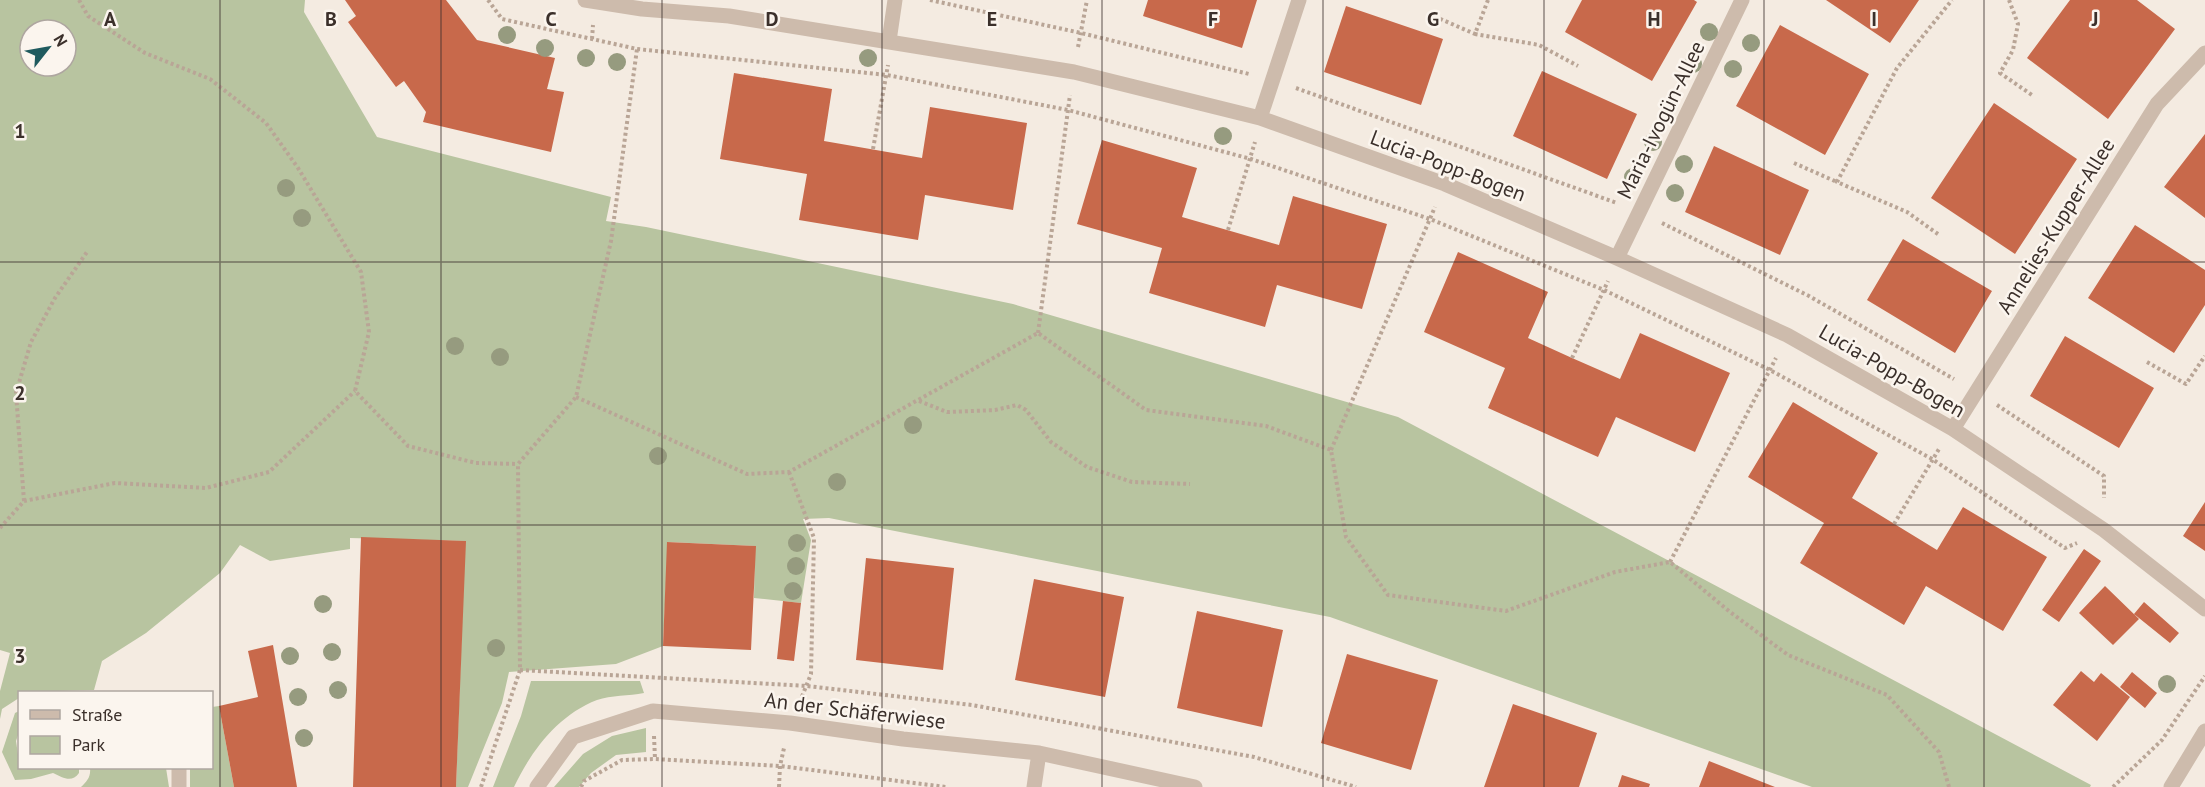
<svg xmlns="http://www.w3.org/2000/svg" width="2205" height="787" viewBox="0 0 2205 787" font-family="'PT Sans',sans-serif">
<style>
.green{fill:#b8c4a0;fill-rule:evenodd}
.building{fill:#c8694b}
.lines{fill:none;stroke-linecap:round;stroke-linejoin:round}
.path{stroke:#b9a596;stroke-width:4;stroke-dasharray:3 3;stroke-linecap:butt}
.minor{stroke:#cdbbac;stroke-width:15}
.tree{fill:#969b7f}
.grid{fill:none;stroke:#3b302b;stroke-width:1.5;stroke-opacity:0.55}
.labels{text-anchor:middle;stroke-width:5;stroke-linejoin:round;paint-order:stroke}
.street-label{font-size:21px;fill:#3b302b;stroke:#fbf5ee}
.grid-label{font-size:20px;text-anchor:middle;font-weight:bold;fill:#3b302b;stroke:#fbf5ee;stroke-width:5;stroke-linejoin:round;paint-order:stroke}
</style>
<rect width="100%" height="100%" fill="#f4ebe1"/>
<path class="green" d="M0,0H305L304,12L377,137L611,197L606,221L646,227L1013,304L1398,417L2091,785L2090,787H1812L1330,617L829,518L803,519L811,540L801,603L754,598L755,546L668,542L663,646L616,664L509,672L502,703L468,787H456L465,541L350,538V549L270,561L240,545L220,573L146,633L102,661L94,690L20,692L19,698L2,709L0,719V691L10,653L0,650ZM30,30H66V66H30Z
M531,681H640L644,693C629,696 611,695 597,700C558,715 531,751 514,787H493L521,716Z
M219,706L234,787H190V768H212V707Z
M19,711V732L16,741L20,768H79V773C72,783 63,778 53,773L31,779L15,780L2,752L15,713Z
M646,728V752L616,755L591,773L579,787H554L583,754L612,736Z
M90,768H166L169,787H81C87,781 91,777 90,768Z"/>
<path class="building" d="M345,0H446L477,40L555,58L547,89L564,92L551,152L423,122L426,112L404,81L396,87L348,22L356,16Z
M1148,0H1257L1242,48L1143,16Z
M1582,0H1694L1697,2L1652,81L1565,32Z
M1826,0H1919L1890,43Z
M2070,0H2137L2175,29L2108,119L2027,58Z
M1346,6L1443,39L1421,105L1324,72Z
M1780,25L1869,74L1825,155L1736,106Z
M1542,71L1637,114L1607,179L1513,136Z
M734,73L832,89L824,141L922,158L930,107L1027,123L1013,210L925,195L918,240L799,220L807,174L720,159Z
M1994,103L2077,159L2015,254L1931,198Z
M2205,134V218L2164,187Z
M1102,140L1197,168L1182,217L1279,245L1293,196L1387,224L1362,309L1277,285L1265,327L1149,293L1162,248L1077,224Z
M1714,146L1809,190L1780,255L1685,212Z
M2135,225L2205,270V305L2174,353L2088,298Z
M1903,239L1992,291L1955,353L1867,300Z
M1458,252L1548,292L1528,338L1572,358L1620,379L1640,333L1730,373L1695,452L1616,417L1598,457L1488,408L1505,368L1424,332Z
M2065,336L2154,388L2119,448L2030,396Z
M1793,402L1878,453L1852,498L1937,550L1963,507L2047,557L2003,631L1926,586L1904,625L1800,563L1824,523L1748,477Z
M2205,502V551L2183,536Z
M361,537L466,541L456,787H353Z
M667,542L756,546L751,650L663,646Z
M2084,549L2101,561L2059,622L2042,610Z
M866,558L954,568L943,670L856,660Z
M1034,579L1124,597L1105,697L1015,680Z
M2105,586L2139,619L2113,645L2079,613Z
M783,601L801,603L794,661L777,659Z
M2144,602L2179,633L2170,643L2134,614Z
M1197,611L1283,630L1262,727L1177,708Z
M273,645L297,787H234L219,706L258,697L248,651Z
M1347,654L1438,680L1411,770L1321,743Z
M2081,671L2094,682L2101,673L2130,697L2097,741L2053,705Z
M2132,672L2157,693L2145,708L2120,687Z
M1513,704L1597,733L1579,787H1484Z
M1709,761L1775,787H1699Z
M1622,775L1650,784L1649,787H1618Z"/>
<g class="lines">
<path class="path" d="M79,0L88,16L145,53L210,79L266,123L298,168L361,272L369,332L355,391L408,446L476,463L518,464
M488,0L502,19L637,49L887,75L1068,110L1251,159L1430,219L1604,290L1770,370L1932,459L2065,548L2077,543
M930,0L1081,33L1249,74
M1488,0L1475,34L1539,45L1578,66
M2009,0L2018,24L2013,50L2000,73L2032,95
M1429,14L1475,34
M592,39L593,25
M1078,47L1087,0
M1296,88L1617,203
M873,149L888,65
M1794,163L1837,182
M1662,223L1809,296L1954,379
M1228,230L1255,142
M1938,234L1907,212L1837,182L1897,68L1952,0
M1038,333L1070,95
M1572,358L1608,281
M2147,362L2186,384L2205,356
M576,397L747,474L789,472L1038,333L1146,410L1266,426L1331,450L1346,537L1388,595L1506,611L1615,572L1670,562L1730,612L1788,655L1887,695L1939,752L1949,787
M919,401L947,412L995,410L1017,405L1026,410L1051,442L1087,467L1132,482L1190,484
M1997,405L2104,476V498
M1331,450L1435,207
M789,472L814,538L811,674L801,699
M24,501L16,393L31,342L55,298L87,252
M1894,524L1939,449
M0,528L24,501L115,483L206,488L269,472L355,391
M1670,562L1776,358
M520,670L807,686L972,705L1254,757L1356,787
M654,736L655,759
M481,787L520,670L518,464L576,397L611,241L637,49
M581,787L584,781L622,760L655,759L780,766L946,787
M779,787L780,766L784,748
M2113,787L2162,740L2205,676"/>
<path class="minor" d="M585,0L642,9L729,16L1074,72L1260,118L1445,184L1617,258L1787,335L1953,429L2104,530L2205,609
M889,41L895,0
M1260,118L1299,0
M1617,258L1742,0
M1953,429L2157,104L2205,53
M179,787V768
M537,787L573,737L653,711L790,723L903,739L1039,753L1195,787
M1034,787L1039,753
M2171,787L2205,731"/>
</g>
<g class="tree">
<circle cx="1709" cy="32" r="9"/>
<circle cx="507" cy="35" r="9"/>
<circle cx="1751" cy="43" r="9"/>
<circle cx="545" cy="48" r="9"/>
<circle cx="586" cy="58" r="9"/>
<circle cx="868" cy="58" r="9"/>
<circle cx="617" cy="62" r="9"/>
<circle cx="1693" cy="64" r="9"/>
<circle cx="1733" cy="69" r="9"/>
<circle cx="1223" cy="136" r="9"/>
<circle cx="1653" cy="142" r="9"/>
<circle cx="1684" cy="164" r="9"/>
<circle cx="1633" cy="177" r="9"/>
<circle cx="286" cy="188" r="9"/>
<circle cx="1675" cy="193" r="9"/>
<circle cx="302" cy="218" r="9"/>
<circle cx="455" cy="346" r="9"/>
<circle cx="500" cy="357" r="9"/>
<circle cx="913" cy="425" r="9"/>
<circle cx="658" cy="456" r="9"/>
<circle cx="837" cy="482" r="9"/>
<circle cx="797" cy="543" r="9"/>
<circle cx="796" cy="566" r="9"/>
<circle cx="793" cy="591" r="9"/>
<circle cx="323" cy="604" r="9"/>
<circle cx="496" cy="648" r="9"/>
<circle cx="332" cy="652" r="9"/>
<circle cx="290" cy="656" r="9"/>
<circle cx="2167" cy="684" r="9"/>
<circle cx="338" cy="690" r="9"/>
<circle cx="298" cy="697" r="9"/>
<circle cx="304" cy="738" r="9"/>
</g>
<path class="grid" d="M220,0V787M441,0V787M662,0V787M882,0V787M1102,0V787M1323,0V787M1544,0V787M1764,0V787M1984,0V787M0,262H2205M0,525H2205"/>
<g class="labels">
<g class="street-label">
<text transform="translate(1661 120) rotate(-64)" y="7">Maria-Ivogün-Allee</text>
<text transform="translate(1448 166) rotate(21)" y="7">Lucia-Popp-Bogen</text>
<text transform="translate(2056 226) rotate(-58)" y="7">Annelies-Kupper-Allee</text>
<text transform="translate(1892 371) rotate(30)" y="7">Lucia-Popp-Bogen</text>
<text transform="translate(855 711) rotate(7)" y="7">An der Schäferwiese</text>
</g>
</g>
<g class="grid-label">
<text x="110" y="26">A</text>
<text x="331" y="26">B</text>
<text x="551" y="26">C</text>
<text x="772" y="26">D</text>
<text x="992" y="26">E</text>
<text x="1213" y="26">F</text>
<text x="1433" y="26">G</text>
<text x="1654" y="26">H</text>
<text x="1874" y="26">I</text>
<text x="2095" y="26">J</text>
<text x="20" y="138">1</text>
<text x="20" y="400">2</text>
<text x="20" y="663">3</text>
</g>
<rect x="18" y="691" width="195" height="78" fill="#fbf5ee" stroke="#aea6a0" stroke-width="1.5"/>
<rect x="30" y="710" width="30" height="9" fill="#cdbbac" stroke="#aea6a0" stroke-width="1.5"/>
<text x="72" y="721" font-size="18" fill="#3b302b">Straße</text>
<rect x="30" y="736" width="30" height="18" fill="#b8c4a0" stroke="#aea6a0" stroke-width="1.5"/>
<text x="72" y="751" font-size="18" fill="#3b302b">Park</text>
<g transform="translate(48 48) rotate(59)"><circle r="28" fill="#fbf5ee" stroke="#aea6a0" stroke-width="1.5"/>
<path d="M0-4.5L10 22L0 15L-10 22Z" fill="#1f5a5e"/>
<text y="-9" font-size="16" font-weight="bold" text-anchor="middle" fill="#3b302b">N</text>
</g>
</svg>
